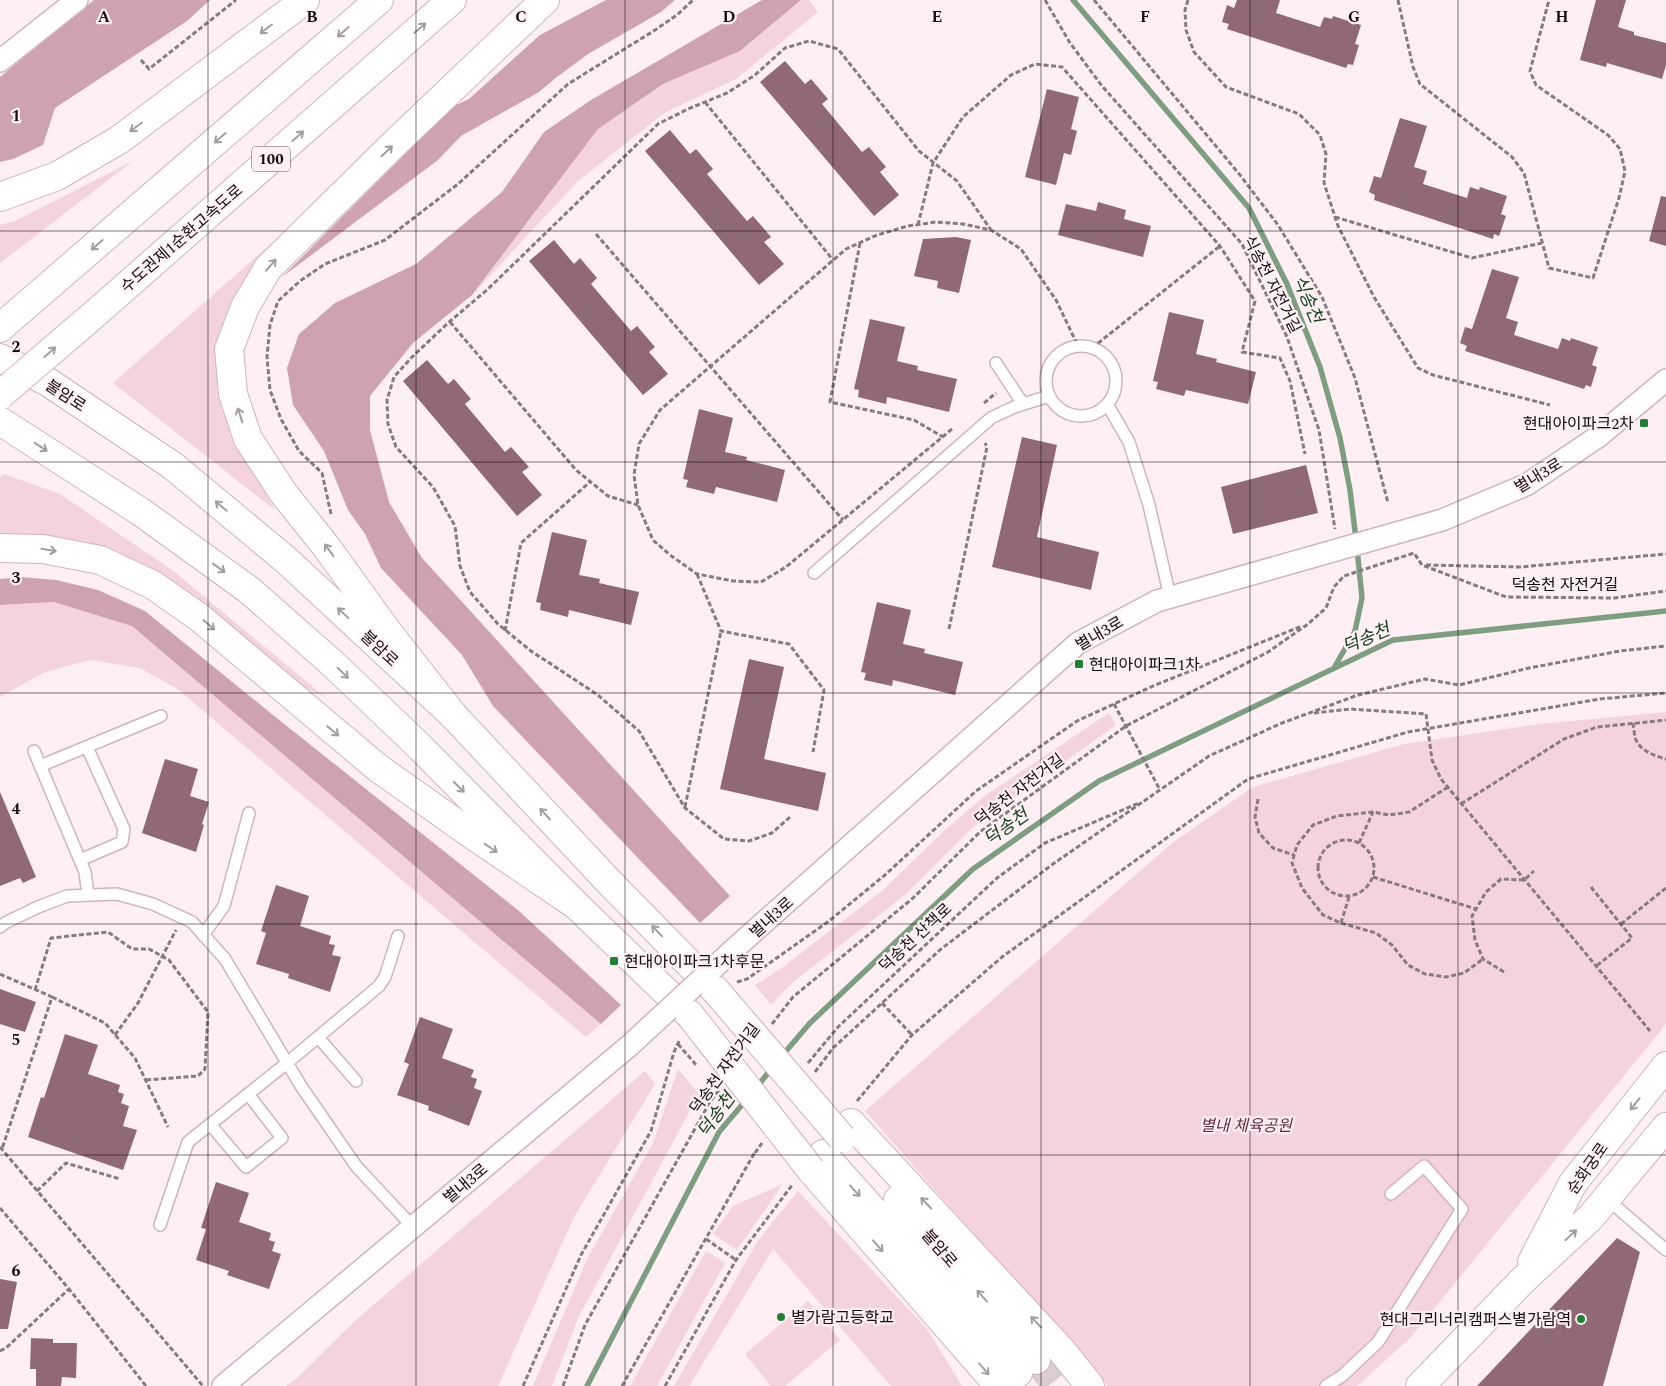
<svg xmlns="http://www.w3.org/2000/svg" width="1666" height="1386" viewBox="0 0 1666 1386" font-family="Spectral,'Noto Sans KR',serif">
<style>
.green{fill:#f5d3dd}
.forest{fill:#cea2b0}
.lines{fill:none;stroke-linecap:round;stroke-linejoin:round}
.stream{stroke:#7e9e80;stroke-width:5.5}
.building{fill:#916876}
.secondary-tunnel{stroke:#dacdd1;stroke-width:28;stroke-dasharray:28 14;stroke-linecap:butt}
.lane-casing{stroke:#d2b2bc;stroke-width:14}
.street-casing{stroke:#d2b2bc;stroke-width:24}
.secondary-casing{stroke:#d2b2bc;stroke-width:30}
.highway-casing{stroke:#d2b2bc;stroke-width:30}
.path{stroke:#887b7f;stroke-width:3;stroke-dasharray:5 2.5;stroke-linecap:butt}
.lane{stroke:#fff;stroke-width:11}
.street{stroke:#fff;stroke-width:21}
.secondary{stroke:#fff;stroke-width:28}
.highway{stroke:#fff;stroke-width:28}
.street-bridge-casing{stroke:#d2b2bc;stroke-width:24;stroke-linecap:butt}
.secondary-bridge-casing{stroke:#d2b2bc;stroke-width:30;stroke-linecap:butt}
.highway-bridge-casing{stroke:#d2b2bc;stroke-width:30;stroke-linecap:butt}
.path-bridge{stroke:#887b7f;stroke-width:3;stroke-dasharray:5 2.5;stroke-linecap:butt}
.street-bridge{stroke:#fff;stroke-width:21}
.secondary-bridge{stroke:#fff;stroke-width:28}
.highway-bridge{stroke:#fff;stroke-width:28}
.oneway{stroke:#a29e9f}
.grid{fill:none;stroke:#170c10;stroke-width:1;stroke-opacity:0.55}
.poi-dot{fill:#1e8134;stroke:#fdeff3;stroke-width:2}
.labels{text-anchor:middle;stroke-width:4.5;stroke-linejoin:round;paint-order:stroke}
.shield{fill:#fdeff3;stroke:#5c5054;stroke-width:1}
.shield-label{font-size:15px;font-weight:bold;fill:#170c10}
.street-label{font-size:16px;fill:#170c10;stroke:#fdeff3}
.poi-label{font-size:16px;fill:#170c10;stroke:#fdeff3;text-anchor:start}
.park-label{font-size:16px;font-style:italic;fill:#632b41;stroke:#fdeff3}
.water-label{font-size:18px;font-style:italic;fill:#11431b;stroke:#fdeff3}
.grid-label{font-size:16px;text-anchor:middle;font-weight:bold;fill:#170c10;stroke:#fdeff3;stroke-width:4.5;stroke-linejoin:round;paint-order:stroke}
</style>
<rect width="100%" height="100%" fill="#fdeff3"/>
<path class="green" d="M801,0H809L818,12L736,79L664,113L578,181L472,295L598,129L663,84L740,51Z
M133,161L0,263V225L15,221Z
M273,242L255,266L220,343L217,390L233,439L276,511L113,383Z
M4,474L60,494L172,570L325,697L303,687L167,586L0,538V477Z
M54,602L132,625L601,1024L586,1037L179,690L140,668L90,660L45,672L0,697V605Z
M1666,712V1024L1411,1337L1357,1386H1108L865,1111L1172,843L1253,787L1404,744L1540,724Z
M1109,713L1116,725L972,828L905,895L793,982L771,1005L755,985L779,970L883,890L947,828L986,795Z
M678,1069L699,1094L578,1318L552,1386H533L587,1259L653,1143Z
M645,1071L655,1084L574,1217L498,1386H286L298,1377L357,1319Z
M783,1184L737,1250L713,1234L733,1206Z
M798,1191L927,1329L962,1386H891L773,1249L689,1386H674L759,1239Z
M706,1251L725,1263L657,1386H630Z
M808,1301L840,1340L785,1386H771L745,1354Z"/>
<path class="forest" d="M94,0H210L187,21L55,108L43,145L13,159L0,162V77Z
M606,0H675L661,12L588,54L557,77L539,92L461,136L438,160L282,277L452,107L469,99L540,35Z
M762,0H801L740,51L663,84L598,129L472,295L413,343L370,396V430L389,502L422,558L730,896L700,923L493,706L462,655L381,568L365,534L348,510L324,451L293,405L287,368L299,334L335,303L416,264L502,192L544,132L591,100Z
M21,577L56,580L98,590L145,611L268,711L519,911L621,1005L601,1024L132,626L54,602L0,605V579Z"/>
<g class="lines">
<path class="stream" d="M1073,0L1249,208L1287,284L1320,367L1340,438L1350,490L1356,539
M1334,668L1355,631L1362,598L1357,548
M781,1057L810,1023L973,869L1099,781L1393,640L1666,611
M756,1088L772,1068
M587,1386L719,1132L747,1099"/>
</g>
<path class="building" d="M1237,0H1280L1276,13L1320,27L1324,17L1332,19L1333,16L1361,25L1355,44L1359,45L1353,65L1348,64L1346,68L1227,29L1229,24L1222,22L1227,5L1234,8Z
M1596,0H1626L1618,27L1634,32V35L1666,43V65L1662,79L1607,63L1606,67L1580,60Z
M785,61L805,84L811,79L828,99L822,104L862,152L869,147L886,167L880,172L899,195L874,216L760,82Z
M1047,89L1079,97L1071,129L1077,131L1071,155L1064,153L1056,185L1025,177Z
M1400,118L1427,126L1414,167L1427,171L1423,184L1467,198L1470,187L1479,190L1480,187L1507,196L1501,214L1506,216L1499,236L1494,234L1493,239L1374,200L1375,195L1369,192L1374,176L1381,178Z
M670,130L690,154L696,149L713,169L707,174L747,221L753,216L771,237L764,242L784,264L759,285L645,151Z
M1661,196L1666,197V246L1649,241Z
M1098,202L1126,210L1124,219L1151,226L1143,257L1058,235L1066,204L1096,211Z
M956,237L971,240L959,293L937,288L938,281L914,276L923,239Z
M554,240L574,264L580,258L597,278L591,284L631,331L637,326L655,347L649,352L668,374L643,395L529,261Z
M1492,269L1519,277L1506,318L1518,322L1514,335L1558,349L1562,338L1570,341L1571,338L1598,347L1592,365L1597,367L1591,387L1586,385L1584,389L1465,351L1467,346L1460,343L1465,327L1472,329Z
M1169,312L1204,320L1196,354L1217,359L1216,362L1256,372L1248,404L1186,390L1184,396L1156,389L1158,382L1153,381Z
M870,319L905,327L897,361L918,366L917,370L957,379L949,412L887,397L886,404L858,397L859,390L854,389Z
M427,360L448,384L454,379L471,399L465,404L505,452L511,447L529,467L522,472L542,495L517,516L403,381Z
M699,409L733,418L725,452L747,457L746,460L785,470L777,502L716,487L714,494L686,487L688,480L683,479Z
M1022,437L1057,445L1037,537L1099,552L1091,590L992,567Z
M1306,465L1318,513L1233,534L1221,487Z
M552,532L587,540L579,575L600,579L599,583L639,592L631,625L569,610L568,617L540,610L541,603L536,602Z
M877,602L911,610L903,644L925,649L924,653L963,662L955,695L893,680L892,686L864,680L866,673L861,672Z
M749,659L784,667L764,759L826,773L818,811L720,789Z
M165,759L198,769L190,796L209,802L202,824L204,825L196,852L142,833Z
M0,792L36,877L23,883L20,878L0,886Z
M276,885L309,896L300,926L331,936L329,944L335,945L332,955L341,957L330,992L288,978L289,974L256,964L266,933L261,931Z
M0,989L36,1002L25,1032L0,1024Z
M420,1017L453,1029L442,1058L474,1070L471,1077L477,1079L474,1088L482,1091L469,1126L428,1110L429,1106L397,1095L409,1064L404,1062Z
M65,1034L98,1045L88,1074L120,1085L118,1092L124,1094L121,1103L129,1106L123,1126L137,1130L123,1170L28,1137L41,1097L44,1098Z
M216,1182L249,1193L239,1222L271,1233L269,1240L275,1242L272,1251L281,1254L269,1289L227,1275L229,1271L196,1260L206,1229L201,1228Z
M1617,1238L1640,1252L1603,1386H1477Z
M0,1279L17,1282L8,1329H0Z
M31,1338L53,1339V1343H77L76,1378L62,1377L61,1386H36V1369H30Z"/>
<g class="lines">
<path class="secondary-tunnel" d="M1036,1360L1057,1386"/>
<g class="lane-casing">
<path id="lane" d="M1046 381a35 35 0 1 1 70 0a35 35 0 1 1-70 0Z
M996,363L1023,404
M1107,404L1129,442L1149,505L1170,597
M814,573L991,418L1014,407L1049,396
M34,751L85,872L88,895
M40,766L161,716
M80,860L122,842L124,829L87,747
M0,927L5,923L38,907L67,896L117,894L153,904L192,922L225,959L301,1086L356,1166L413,1227
M203,935L224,906L249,813
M318,1037L356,1081
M210,1124L246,1167L282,1138L248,1094
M1606,1198L1666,1250
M160,1225L188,1142L287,1063L379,986L385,977L398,936
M1326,1386L1342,1376L1378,1342L1462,1209L1424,1166L1391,1194"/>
</g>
<g class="street-casing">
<path id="street" d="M0,61L77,0
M733,950L1078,643L1157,601L1442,520L1526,485L1599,436L1666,380
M223,1386L629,1046"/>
</g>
<g class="secondary-casing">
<path id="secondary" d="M0,358L48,382L173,466L286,560L453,715L610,883L716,991
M0,421L141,512L249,590L332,663L420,747L576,905L690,1015
M851,1123L1062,1351L1090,1386
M823,1154L1018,1373
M811,1170L999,1386
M898,1200L1036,1360
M1532,1262L1573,1183L1666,1066
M1420,1386L1523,1280L1590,1218L1666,1127"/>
</g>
<g class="highway-casing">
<path id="highway" d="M0,197L57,176L119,140L305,0
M90,318L452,0
M0,328L379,0
M0,548L43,549L100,560L153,585L200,618L378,768L474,836L576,905
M453,715L387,631L325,545L284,494L248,439L233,394L229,349L245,307L268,268L396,142L545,0"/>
</g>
<path class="path" d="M1045,0L1070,43L1102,86L1242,244L1287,337L1319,430L1335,529
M1094,0L1240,175L1278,225L1322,297L1355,378L1388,503
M1188,0L1185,10L1186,30L1194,52L1226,87L1299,114L1320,135L1326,154L1324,183L1338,226L1374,297L1418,368L1433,375L1550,405
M1398,0L1413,67L1420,84L1512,157L1524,173L1549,268L1593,278L1619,198L1625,171L1620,149L1608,135L1536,85L1530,71L1549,0
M141,60L149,69L236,0
M705,102L833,260
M1335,217L1472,258L1542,243
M918,225L933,163L963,117L1011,75L1035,64L1062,67L1220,246L1255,301L1242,352L1280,358L1290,381L1305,454
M596,234L843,520
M860,243L830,402L914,420L943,437
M450,322L576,470L608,496L638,505
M1092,348L1220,246
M984,403L996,393
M952,429L786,567L761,582L733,581L697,574L670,555L653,540L638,505L634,475L639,444L660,410L846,249L877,235L908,226L936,222L963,224L991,230L1021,249L1056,300L1078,346
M331,514L322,473L299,451L281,419L270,390L267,357L270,325L278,301L300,281L325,264L385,240L458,184L568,84L652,32L677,15L693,0
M1426,565L1520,567L1666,554
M697,574L721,631L789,644L824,690L813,752
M949,629L987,447L985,443
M505,631L521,543L590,482
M1114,704L1160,790
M1314,713L1350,709L1426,714L1432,760L1441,779L1650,1031
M1633,723C1634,728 1634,735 1636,740C1641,751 1655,756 1666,759
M1448,787L1409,812L1389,815L1373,812L1337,816L1313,825L1297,845L1292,863L1302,888L1323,915L1341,923L1376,933L1392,945L1408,965L1425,974L1446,977L1464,973L1483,959
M1258,799L1255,817L1259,833L1273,848L1294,855
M1461,804L1564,739L1597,727L1666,720
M685,807L721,631
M790,817L772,833L749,841L724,839L685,808L639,731L598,695L531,651L498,624L470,592L460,566L455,526L433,487L396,447L388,424L387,400L394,377L411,358L448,323L488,289L658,124L688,109L727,93L755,75L785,48L809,41L838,49L919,151L957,181L991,230
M1318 868a28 28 0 1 1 56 0a28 28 0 1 1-56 0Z
M1359,843L1373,812
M1373,877L1476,909
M1591,887L1632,938L1595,967
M1341,923L1349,897
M1621,924L1666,888
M1504,972L1483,959L1475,940L1472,916L1486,892L1501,879L1524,880L1534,871
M0,974L52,997L2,1149
M737,982L747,979L829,921L885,875L976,791L1077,721L1153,686L1302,626
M35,990L51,938L108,932L132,949H149L169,960L208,1012L205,1069L198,1076L146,1080
M52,997L105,1023L135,1058L168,1127
M882,1003L912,1035
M772,1024L793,997L913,898L980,832L1126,726L1268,652L1308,624L1326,608L1334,587L1344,576L1414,553L1422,565L1506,597L1614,598L1666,591
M115,1035L138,1003L176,930
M808,1063L838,1027L997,878L1045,843L1139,803
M815,1072L833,1048L941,949L1053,864L1209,756L1282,723L1358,695L1425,679L1459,685L1529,668L1620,651L1666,646
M857,1101L912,1035L1002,957L1248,779L1408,732L1600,699L1666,693
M0,1147L203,1386
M755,1153L762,1143
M37,1191L66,1163L120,1179
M0,1208L69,1289L146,1386
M706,1239L736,1260
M0,1351L6,1348L69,1289
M523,1386L581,1255L651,1131L674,1052L680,1039
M563,1386L585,1325L710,1102L720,1089
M622,1386L755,1152
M665,1386L736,1260L793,1184"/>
<use href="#lane" class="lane"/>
<use href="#street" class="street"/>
<use href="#secondary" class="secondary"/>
<use href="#highway" class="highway"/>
<g class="street-bridge-casing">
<path id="street-bridge" d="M629,1046L733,950"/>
</g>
<g class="secondary-bridge-casing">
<path id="secondary-bridge" d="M716,991L842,1138
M690,1015L811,1170"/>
</g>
<g class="highway-bridge-casing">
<path id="highway-bridge" d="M0,395L90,318"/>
</g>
<path class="path-bridge" d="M678,1044L697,1066"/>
<use href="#street-bridge" class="street-bridge"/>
<use href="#secondary-bridge" class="secondary-bridge"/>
<use href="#highway-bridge" class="highway-bridge"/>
</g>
<defs><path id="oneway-shaft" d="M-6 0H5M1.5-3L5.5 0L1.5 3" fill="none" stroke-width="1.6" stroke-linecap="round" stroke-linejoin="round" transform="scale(1.25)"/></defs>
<g class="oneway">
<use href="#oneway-shaft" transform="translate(420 28) rotate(-41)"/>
<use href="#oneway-shaft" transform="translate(266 29) rotate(143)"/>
<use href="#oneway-shaft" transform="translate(343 32) rotate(139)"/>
<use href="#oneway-shaft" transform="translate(136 127) rotate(143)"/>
<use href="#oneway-shaft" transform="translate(298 136) rotate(-41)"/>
<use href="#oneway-shaft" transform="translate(220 138) rotate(139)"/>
<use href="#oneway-shaft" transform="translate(387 151) rotate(-44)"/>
<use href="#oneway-shaft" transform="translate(97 245) rotate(139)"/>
<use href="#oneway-shaft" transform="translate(271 265) rotate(-49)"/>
<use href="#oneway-shaft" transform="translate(50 352) rotate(-41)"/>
<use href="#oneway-shaft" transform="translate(240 415) rotate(-108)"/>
<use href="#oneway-shaft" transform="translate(41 447) rotate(33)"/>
<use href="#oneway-shaft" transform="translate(221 506) rotate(-140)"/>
<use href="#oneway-shaft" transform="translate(49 550) rotate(9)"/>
<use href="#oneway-shaft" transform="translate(329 550) rotate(-126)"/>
<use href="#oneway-shaft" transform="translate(219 568) rotate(36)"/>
<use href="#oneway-shaft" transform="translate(343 613) rotate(-137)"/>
<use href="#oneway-shaft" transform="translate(209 625) rotate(41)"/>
<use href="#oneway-shaft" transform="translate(343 673) rotate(44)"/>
<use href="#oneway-shaft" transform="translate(333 731) rotate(40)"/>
<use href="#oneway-shaft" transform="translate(459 787) rotate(45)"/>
<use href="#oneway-shaft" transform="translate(545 814) rotate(-133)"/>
<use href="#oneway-shaft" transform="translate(491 848) rotate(34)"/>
<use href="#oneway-shaft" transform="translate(657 931) rotate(-134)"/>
<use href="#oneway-shaft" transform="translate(1635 1104) rotate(128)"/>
<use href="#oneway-shaft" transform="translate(855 1191) rotate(48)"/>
<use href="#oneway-shaft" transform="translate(926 1203) rotate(-133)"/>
<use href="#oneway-shaft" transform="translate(1571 1235) rotate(-43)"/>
<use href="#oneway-shaft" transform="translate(878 1246) rotate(49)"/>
<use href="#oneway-shaft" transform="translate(982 1296) rotate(-131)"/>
<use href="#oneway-shaft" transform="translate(1036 1322) rotate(-133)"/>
<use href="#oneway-shaft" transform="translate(984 1369) rotate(49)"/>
</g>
<path class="grid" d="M208,0V1386M416,0V1386M625,0V1386M833,0V1386M1041,0V1386M1250,0V1386M1458,0V1386M0,231H1666M0,462H1666M0,693H1666M0,924H1666M0,1155H1666"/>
<g class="poi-dot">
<rect x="1639" y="418" width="10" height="10" rx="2.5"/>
<rect x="1074" y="659" width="10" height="10" rx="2.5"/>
<rect x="609" y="956" width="10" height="10" rx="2.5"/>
<circle cx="781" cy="1317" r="5"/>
<circle cx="1581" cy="1319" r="5"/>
</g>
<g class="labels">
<rect class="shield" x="252" y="146.5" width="38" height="25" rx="4"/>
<g class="shield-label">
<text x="271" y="164">100</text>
</g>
<g class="street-label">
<text transform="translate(181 238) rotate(-41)" y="6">수도권제1순환고속도로</text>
<text transform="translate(1273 284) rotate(63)" y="6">식송천 자전거길</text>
<text transform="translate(66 395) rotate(33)" y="6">불암로</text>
<text transform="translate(1538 475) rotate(-31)" y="6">별내3로</text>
<text x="1565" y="590">덕송천 자전거길</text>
<text transform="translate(1099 633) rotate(-30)" y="6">별내3로</text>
<text transform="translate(380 648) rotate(43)" y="6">불암로</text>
<text transform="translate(1019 789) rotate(-37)" y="6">덕송천 자전거길</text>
<text transform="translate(771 917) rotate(-42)" y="6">별내3로</text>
<text transform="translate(915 937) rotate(-43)" y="6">덕송천 산책로</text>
<text transform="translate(724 1068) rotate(-54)" y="6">덕송천 자전거길</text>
<text transform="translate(1587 1168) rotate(-55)" y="6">순화궁로</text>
<text transform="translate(465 1183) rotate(-40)" y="6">별내3로</text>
<text transform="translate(940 1248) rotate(49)" y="6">불암로</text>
</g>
<g class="poi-label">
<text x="1634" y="429" text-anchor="end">현대아이파크2차</text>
<text x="1089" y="670">현대아이파크1차</text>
<text x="624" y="967">현대아이파크1차후문</text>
<text x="791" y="1323">별가람고등학교</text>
<text x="1571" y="1325" text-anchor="end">현대그리너리캠퍼스별가람역</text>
</g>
<g class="park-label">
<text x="1246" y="1131">별내 체육공원</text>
</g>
<g class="water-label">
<text transform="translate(1308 299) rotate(67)" y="6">식송천</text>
<text transform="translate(1366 638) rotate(-23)" y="6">덕송천</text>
<text transform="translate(1006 827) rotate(-35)" y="6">덕송천</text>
<text transform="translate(716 1115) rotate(-54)" y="6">덕송천</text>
</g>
</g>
<g class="grid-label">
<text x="104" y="22">A</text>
<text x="312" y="22">B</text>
<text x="521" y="22">C</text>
<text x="729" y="22">D</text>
<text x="937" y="22">E</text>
<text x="1145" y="22">F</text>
<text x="1354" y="22">G</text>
<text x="1562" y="22">H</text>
<text x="16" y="121">1</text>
<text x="16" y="352">2</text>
<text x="16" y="583">3</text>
<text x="16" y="814">4</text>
<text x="16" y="1045">5</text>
<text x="16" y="1276">6</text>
</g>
</svg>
